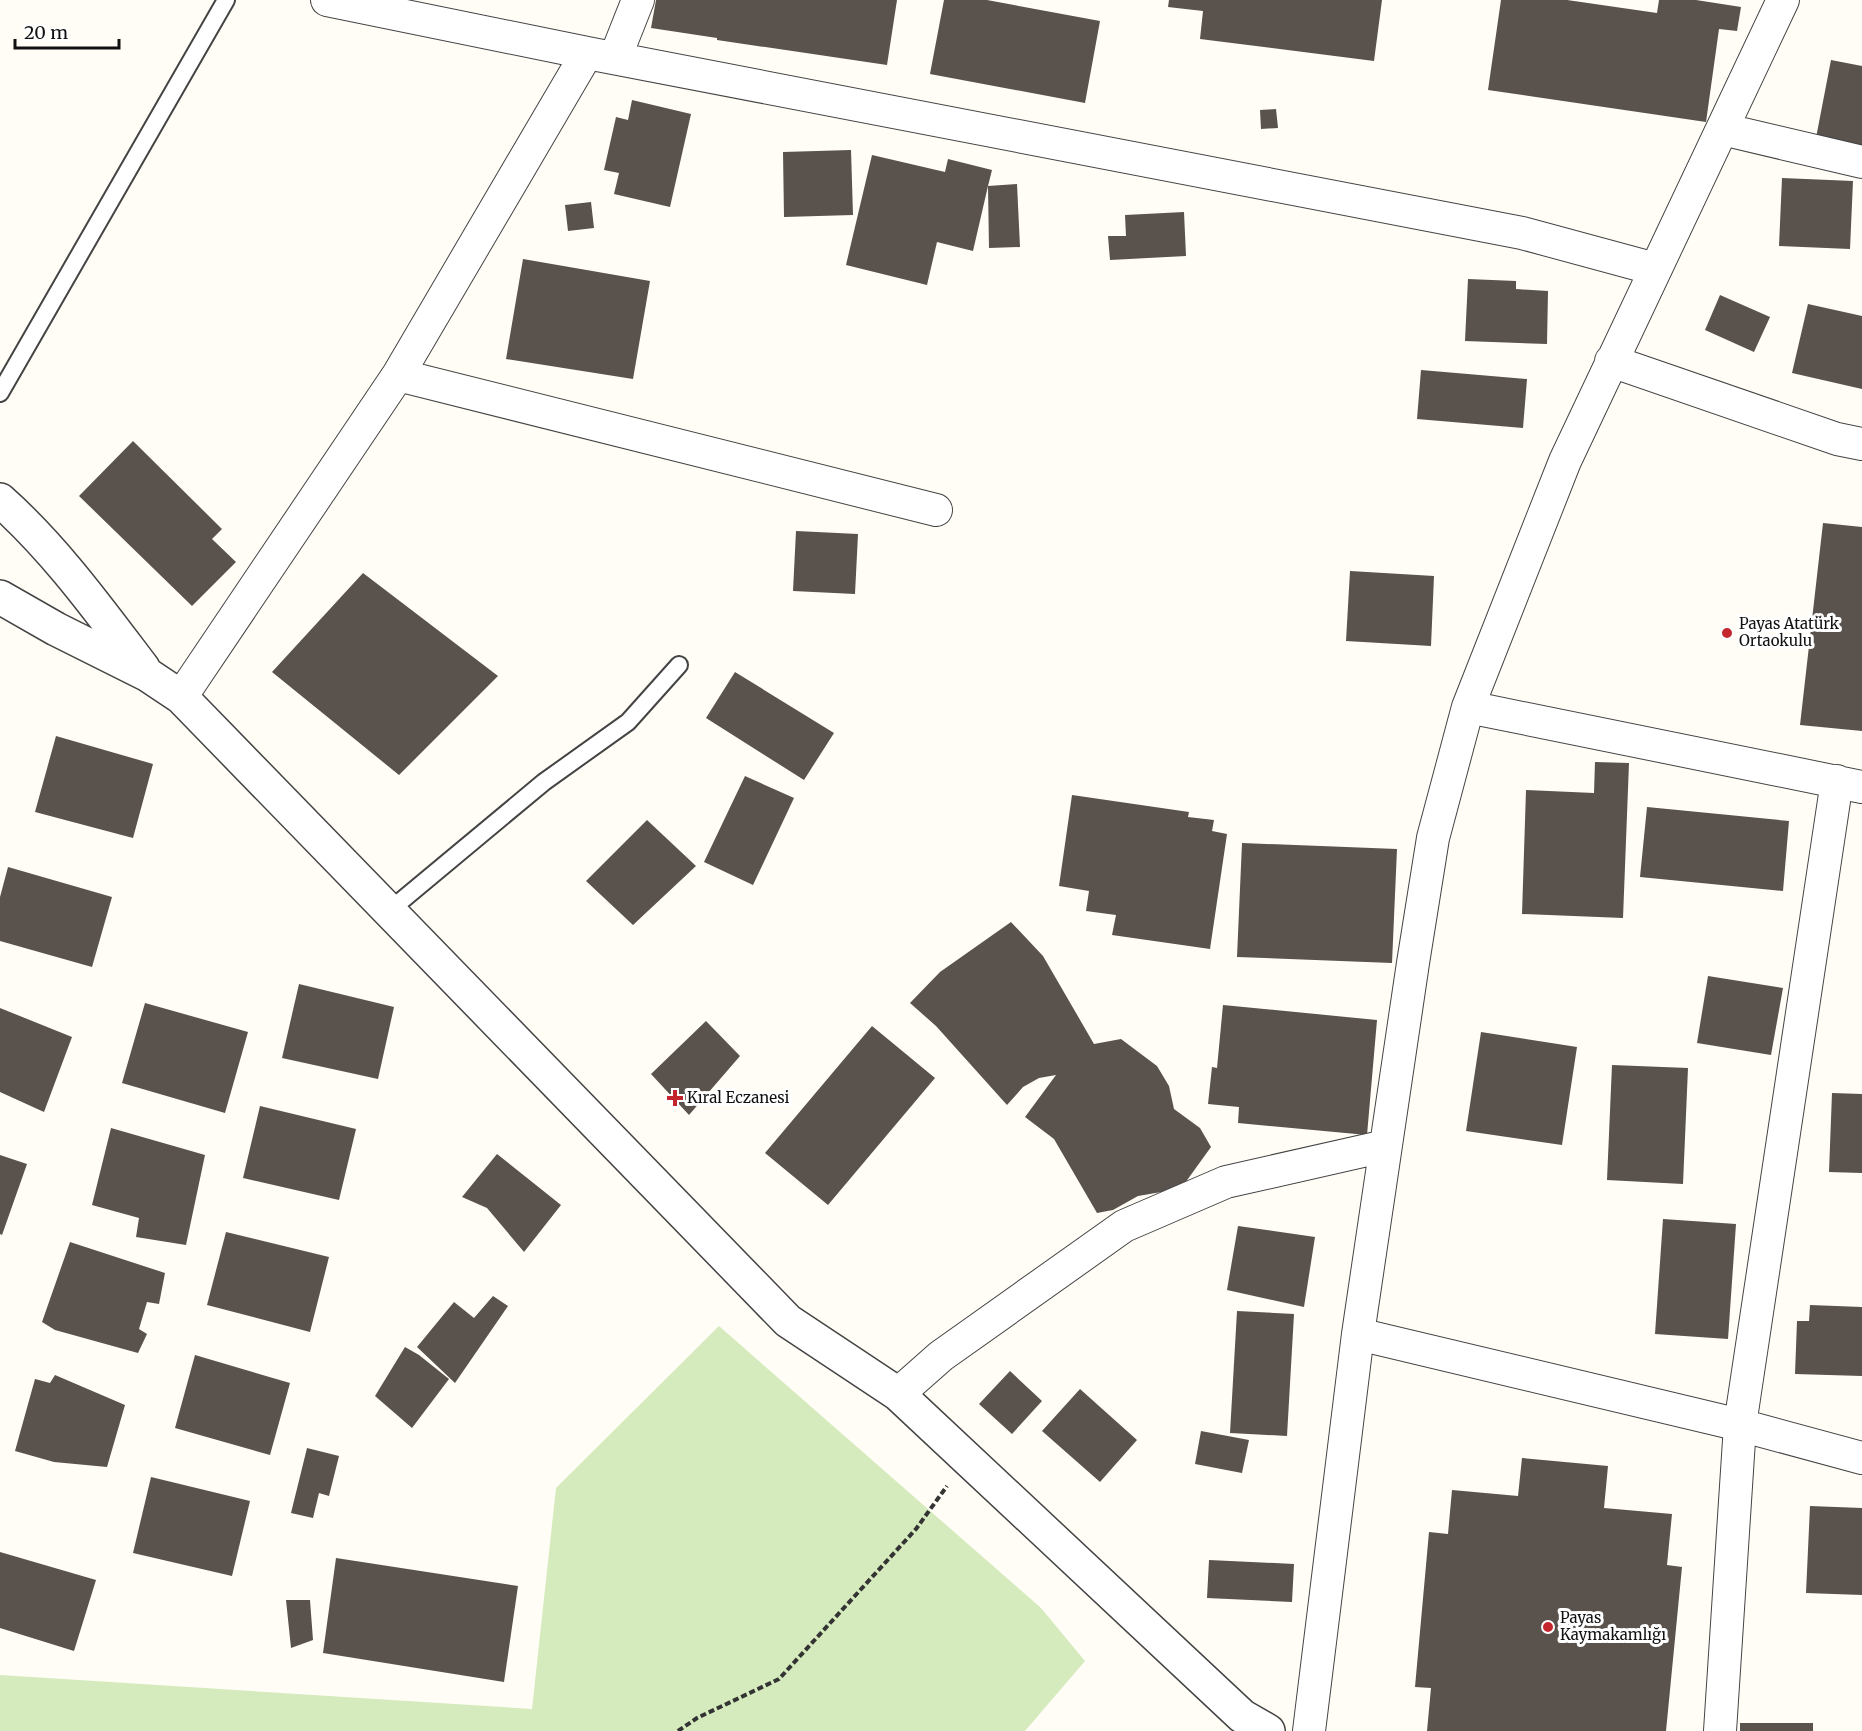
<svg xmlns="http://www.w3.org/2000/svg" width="1862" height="1731" viewBox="0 0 1862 1731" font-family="Merriweather,serif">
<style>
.green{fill:#d5ebbd}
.building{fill:#5a524d}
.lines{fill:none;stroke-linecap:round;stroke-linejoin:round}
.service-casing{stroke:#444;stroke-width:20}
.minor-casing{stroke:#444;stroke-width:34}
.tertiary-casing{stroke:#444;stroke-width:36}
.path{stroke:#333;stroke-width:4;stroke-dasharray:6 3;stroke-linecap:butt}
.service{stroke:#fff;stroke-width:16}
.minor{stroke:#fff;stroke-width:32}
.tertiary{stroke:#fff;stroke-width:33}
.poi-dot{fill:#c4262e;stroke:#fff;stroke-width:2}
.labels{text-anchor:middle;stroke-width:6;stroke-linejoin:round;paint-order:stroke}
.poi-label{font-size:15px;fill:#111;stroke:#fff;text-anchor:start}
</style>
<rect width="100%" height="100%" fill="#fffdf5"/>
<path class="green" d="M719,1326L1041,1608L1085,1661L1025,1731H0V1675L532,1709L556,1488Z"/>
<path class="building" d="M656,0H897L887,65L717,40V38L651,28Z
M944,0H987L1100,21L1085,103L930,74Z
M1169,0H1382L1374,61L1200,39L1203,11L1168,7Z
M1501,0H1567L1657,13L1659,0H1696L1741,7L1737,31L1719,29L1706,122L1488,90Z
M1831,60L1862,66V152L1815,143Z
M632,100L691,114L670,207L614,194L619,173L604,170L616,117L628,120Z
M1276,109L1278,128L1261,129L1260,110Z
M851,150L853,215L784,217L783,152Z
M872,155L945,172L948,159L992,170L988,186L1017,184L1020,247L989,248L988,186L973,251L937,242L927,285L846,265Z
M1782,178L1853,181L1850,249L1779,246Z
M591,202L594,228L568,231L565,205Z
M1184,212L1186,256L1110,260L1108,236H1126L1125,215Z
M523,259L650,281L633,379L506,359Z
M1468,279L1516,281V289L1548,291L1547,344L1465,341Z
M1720,295L1770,317L1754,352L1705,330Z
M1808,304L1862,316V389L1792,373Z
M1421,370L1527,379L1523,428L1417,419Z
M133,441L222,529L212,539L236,562L192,606L79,496Z
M1823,523L1862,527V731L1800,725Z
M796,531L858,534L855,594L793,591Z
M1350,571L1434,576L1431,646L1346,641Z
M363,573L498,676L399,775L272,672Z
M735,672L834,733L804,780L706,718Z
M56,736L153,764L133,838L35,812Z
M1595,762L1629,763L1623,918L1522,914L1526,790L1594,793Z
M745,776L794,798L753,885L704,862Z
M1072,795L1189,812L1188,817L1214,820L1212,831L1227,834L1210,949L1112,935L1116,915L1086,911L1089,891L1059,886Z
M1647,807L1789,821L1783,891L1640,877Z
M647,820L696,866L633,925L586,881Z
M1242,843L1397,849L1392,963L1237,957Z
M8,867L112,897L92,967L0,941V897Z
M1011,922L1043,956L1094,1044L1121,1039L1157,1066L1169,1086L1174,1109L1200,1128L1211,1147L1185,1183L1173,1190L1138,1196L1113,1210L1097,1213L1054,1139L1025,1117L1056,1075L1039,1078L1023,1087L1007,1105L936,1026L910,1003L940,972Z
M1708,976L1783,988L1771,1055L1697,1043Z
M299,984L394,1007L378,1079L282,1058Z
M145,1003L248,1032L225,1113L122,1083Z
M1223,1005L1377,1020L1367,1135L1238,1123L1239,1107L1208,1104L1212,1067L1217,1068Z
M0,1008L72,1037L44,1112L0,1092Z
M706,1021L740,1056L689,1115L651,1074Z
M872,1026L935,1078L828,1205L765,1153Z
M1481,1032L1577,1047L1562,1145L1466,1131Z
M1612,1065L1688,1068L1683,1184L1607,1180Z
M1832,1093L1862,1094V1173L1829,1172Z
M260,1106L356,1129L339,1200L243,1178Z
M111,1128L205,1155L186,1245L136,1237L139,1218L92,1205Z
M497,1154L561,1205L524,1252L487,1208L462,1197Z
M0,1155L27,1164L2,1235L0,1234Z
M1663,1219L1736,1224L1728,1339L1655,1334Z
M1238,1226L1315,1237L1304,1307L1227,1290Z
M226,1232L329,1257L310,1332L207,1305Z
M70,1242L165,1273L159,1304L147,1302L139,1329L147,1334L138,1353L55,1330L42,1322Z
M493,1296L508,1306L455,1383L417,1347L454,1302L474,1318Z
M1810,1305L1862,1307V1376L1795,1374L1797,1321H1809Z
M1237,1311L1294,1314L1287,1436L1230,1433Z
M405,1347L419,1355L449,1379L412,1428L375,1396Z
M195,1355L290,1383L270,1455L175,1428Z
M1010,1371L1042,1401L1012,1434L979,1404Z
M55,1375L125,1405L107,1467L54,1462L15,1451L35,1379L50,1383Z
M1080,1389L1137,1440L1100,1482L1042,1431Z
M1201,1431L1249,1440L1242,1473L1195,1464Z
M307,1448L339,1456L329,1496L319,1493L313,1518L291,1513Z
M1522,1458L1608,1466L1604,1508L1672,1514L1667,1565L1682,1567L1666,1731H1427L1431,1688L1415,1687L1429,1532L1448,1534L1452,1490L1518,1496Z
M151,1477L250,1501L232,1576L133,1553Z
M1810,1506L1862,1508V1595L1806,1593Z
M0,1552L96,1580L74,1651L0,1628Z
M336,1558L518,1586L504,1682L323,1653Z
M1209,1560L1294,1564L1292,1602L1207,1598Z
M286,1600H310L313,1640L291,1648Z
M1740,1723H1813V1731H1740Z"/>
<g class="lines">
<g class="service-casing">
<path id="service" d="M0,393L226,0
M389,911L544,782L628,722L679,665"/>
</g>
<g class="minor-casing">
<path id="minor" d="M327,0L587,53
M615,58L638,0
M1722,129L1862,162
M1611,361L1837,439L1862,444
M398,375L936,510
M181,697L398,375L587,53L1522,233L1655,269
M1468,707L1862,787
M1358,1334L1740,1425L1862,1458
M898,1394L941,1356L1124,1226L1226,1182L1385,1146
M1309,1731L1358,1334L1413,963L1433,838L1468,707L1565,461L1783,0
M1720,1731L1740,1425L1837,781"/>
</g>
<g class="tertiary-casing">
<path id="tertiary" d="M0,500C55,549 99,610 143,668
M0,597L56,629L148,675L181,697L788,1321L898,1394L1242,1716L1268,1731"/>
</g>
<path class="path" d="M678,1731L697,1718L779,1679L916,1529L947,1486"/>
<use href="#service" class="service"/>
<use href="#minor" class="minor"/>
<use href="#tertiary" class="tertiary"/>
</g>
<g class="poi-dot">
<circle cx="1727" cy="633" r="6"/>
<path d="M672 1089h6v6h6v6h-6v6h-6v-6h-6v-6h6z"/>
<circle cx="1548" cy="1627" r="6"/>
</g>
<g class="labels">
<g class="poi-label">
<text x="1739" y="629">Payas Atatürk<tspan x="1739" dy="17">Ortaokulu</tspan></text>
<text x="687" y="1103">Kıral Eczanesi</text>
<text x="1560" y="1623">Payas<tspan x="1560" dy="17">Kaymakamlığı</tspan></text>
</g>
</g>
<path d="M15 39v9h104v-9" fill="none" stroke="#111111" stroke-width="3"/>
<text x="24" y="39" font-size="18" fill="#111111" stroke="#ffffff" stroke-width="4.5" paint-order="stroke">20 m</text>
</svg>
